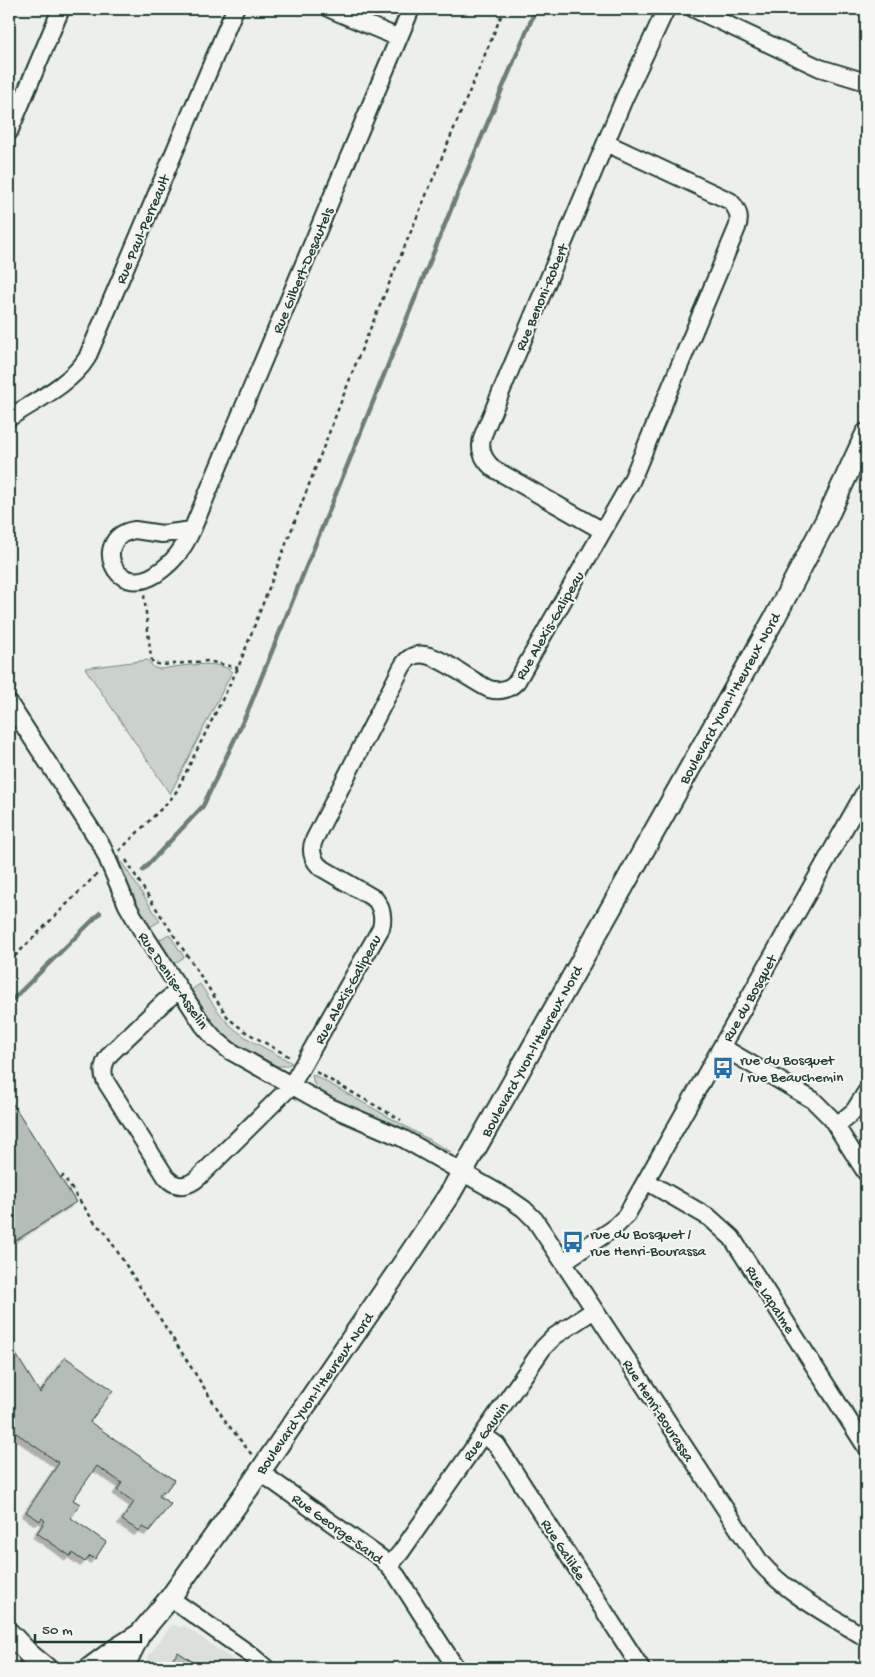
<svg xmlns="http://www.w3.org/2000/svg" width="875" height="1677" viewBox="0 0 875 1677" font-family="'Gochi Hand',sans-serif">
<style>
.built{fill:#dce0db}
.green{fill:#cbd2cc;stroke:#758880}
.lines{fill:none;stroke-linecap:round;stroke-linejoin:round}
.stream{stroke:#6c7e77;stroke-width:4.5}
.building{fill:#b4bdb8;stroke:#1f3d34;filter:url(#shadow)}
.minor-casing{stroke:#1f3d34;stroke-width:20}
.tertiary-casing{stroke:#1f3d34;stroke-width:24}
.path{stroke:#1f3d34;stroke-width:2.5;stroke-dasharray:4 4;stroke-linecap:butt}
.minor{stroke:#f6f6f2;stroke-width:16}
.tertiary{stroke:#f6f6f2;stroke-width:20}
.labels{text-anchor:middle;stroke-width:4;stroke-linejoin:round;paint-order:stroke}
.street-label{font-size:15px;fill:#1f3d34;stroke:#f6f6f2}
.poi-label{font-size:15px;fill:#1f3d34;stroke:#f6f6f2;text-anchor:start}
</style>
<defs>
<filter id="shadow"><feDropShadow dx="-4.5" dy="4.5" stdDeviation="0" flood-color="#0004"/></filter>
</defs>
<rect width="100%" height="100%" fill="#edefea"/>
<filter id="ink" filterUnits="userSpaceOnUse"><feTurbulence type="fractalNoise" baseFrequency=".02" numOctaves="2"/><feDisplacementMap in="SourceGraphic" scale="10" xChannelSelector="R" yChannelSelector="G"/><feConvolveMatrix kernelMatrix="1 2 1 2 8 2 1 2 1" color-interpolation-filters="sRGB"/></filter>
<g filter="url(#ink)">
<path class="built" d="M173,1625L181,1627L183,1625L245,1668H140L170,1627Z"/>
<path class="green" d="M148,660L154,668L160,669C178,667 219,658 232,672L170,794L85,668Z
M117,855L160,921L150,927L134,899Z
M169,934L184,957L174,964L159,940Z
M200,984C209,998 218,1013 230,1025C247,1041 272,1051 292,1063L285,1066H277L235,1043L223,1033L212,1022L191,990Z
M312,1074L451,1152L443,1150L392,1123L362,1113L341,1103L316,1088L313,1081Z"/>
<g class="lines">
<path class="stream" d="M143,870L203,806L247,713L454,202L536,9
M9,1003L100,913"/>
</g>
<path class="building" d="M9,1098L76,1202L9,1245Z
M9,1343L40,1393L65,1357L113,1390L90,1422L174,1480L165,1492L163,1491L159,1496L171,1504L149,1531L142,1527L139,1531L122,1520L134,1502L117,1490L122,1483L97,1466L73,1500L80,1504L71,1518L106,1542L95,1559L90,1556L85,1562L72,1553L70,1556L37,1533L45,1521L42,1518L40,1521L26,1512L59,1463L9,1428Z
M178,1652L202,1668H167Z"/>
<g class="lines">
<g class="minor-casing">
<path id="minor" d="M330,9L399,38
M694,9L820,68L866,82
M9,132L61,9
M9,418C35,401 71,384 87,358L235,9
M135,530L162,534L192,530C183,549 174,562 156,574C113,601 91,536 135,530Z
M192,530L411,9
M603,531L494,469C483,460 478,449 483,435L624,99L666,9
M9,703L102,846L127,905L142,931L203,1025L215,1039L230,1051L330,1107L402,1138L511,1200L524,1209L535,1220L563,1262L760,1562C788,1595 830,1615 866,1638
M180,989L163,1003L110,1054C103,1063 101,1072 106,1082L166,1177C176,1189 188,1187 199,1177L291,1086L381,928C384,917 382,908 375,899L320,867C312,859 310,850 314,840L402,667C407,658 415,653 425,655C441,657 472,681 489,689C500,692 509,690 517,681L631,482L737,228C741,218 738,209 730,201L606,143
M722,1047L813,1100L831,1118L866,1173
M836,1126L854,1111L866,1092
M646,1181L710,1218L732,1238L866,1447
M563,1262L613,1229L626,1216L866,790
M483,1435L497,1445L641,1668
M260,1472L381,1558L397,1576L456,1668
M389,1566L401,1552L543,1348L555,1336L594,1310
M170,1598L251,1655L266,1668"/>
</g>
<g class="tertiary-casing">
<path id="tertiary" d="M9,1633L29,1654L46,1668
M9,1663L10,1668
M90,1668L113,1651L140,1634
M123,1668L140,1634L170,1598L248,1489L407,1258L451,1192L774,619L826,520L866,434"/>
</g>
<path class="path" d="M144,595L151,658L153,663L162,665L208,661L238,668
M9,678L16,689
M119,851L170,800L176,792L238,668L358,358L504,9
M126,860L148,896L229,1019L246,1032L290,1057
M9,962L98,873
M316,1072L401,1120
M9,1093L11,1096L9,1097
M61,1178L63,1176L97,1226L103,1229L226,1422L252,1455"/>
<use href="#minor" class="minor"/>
<use href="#tertiary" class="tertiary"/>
</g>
</g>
<defs>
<g id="bus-bare" transform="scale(1.725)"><path d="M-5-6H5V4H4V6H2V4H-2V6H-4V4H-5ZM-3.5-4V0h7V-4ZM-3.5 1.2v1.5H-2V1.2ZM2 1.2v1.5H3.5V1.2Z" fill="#1f6fb2" stroke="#f6f6f2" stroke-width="2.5" paint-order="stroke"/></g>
</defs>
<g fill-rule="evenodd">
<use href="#bus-bare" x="723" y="1068"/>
<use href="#bus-bare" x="573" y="1242"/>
</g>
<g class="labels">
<g class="street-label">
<text transform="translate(142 229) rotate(-67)" y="5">Rue Paul-Perreault</text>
<text transform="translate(302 270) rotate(-67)" y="5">Rue Gilbert-Desautels</text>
<text transform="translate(541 297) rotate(-67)" y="5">Rue Benoni-Robert</text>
<text transform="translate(549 625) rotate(-60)" y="5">Rue Alexis-Galipeau</text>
<text transform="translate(729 698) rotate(-61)" y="5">Boulevard Yvon-l'Heureux Nord</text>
<text transform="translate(174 980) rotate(56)" y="5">Rue Denise-Asselin</text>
<text transform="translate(347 989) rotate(-61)" y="5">Rue Alexis-Galipeau</text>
<text transform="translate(749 998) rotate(-61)" y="5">Rue du Bosquet</text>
<text transform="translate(531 1051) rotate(-61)" y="5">Boulevard Yvon-l'Heureux Nord</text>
<text transform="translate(771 1299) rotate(57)" y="5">Rue Lapalme</text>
<text transform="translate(314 1393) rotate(-55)" y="5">Boulevard Yvon-l'Heureux Nord</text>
<text transform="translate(659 1410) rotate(57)" y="5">Rue Henri-Bourassa</text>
<text transform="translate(485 1431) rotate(-55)" y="5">Rue Gauvin</text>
<text transform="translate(338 1528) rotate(36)" y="5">Rue George-Sand</text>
<text transform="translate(564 1549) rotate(57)" y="5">Rue Galilée</text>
</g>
<g class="poi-label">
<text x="740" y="1064">rue du Bosquet<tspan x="740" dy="17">/ rue Beauchemin</tspan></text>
<text x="590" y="1238">rue du Bosquet /<tspan x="590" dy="17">rue Henri-Bourassa</tspan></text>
</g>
</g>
<rect width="875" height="1677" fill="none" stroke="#f6f6f2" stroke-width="30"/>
<rect x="15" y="15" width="845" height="1647" fill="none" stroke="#1f3d34" stroke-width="2" filter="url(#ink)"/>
<path d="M35 1634v8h106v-8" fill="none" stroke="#1f3d34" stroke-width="2.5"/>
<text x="42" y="1634" font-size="15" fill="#1f3d34" stroke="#f6f6f2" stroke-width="4" paint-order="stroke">50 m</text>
</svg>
